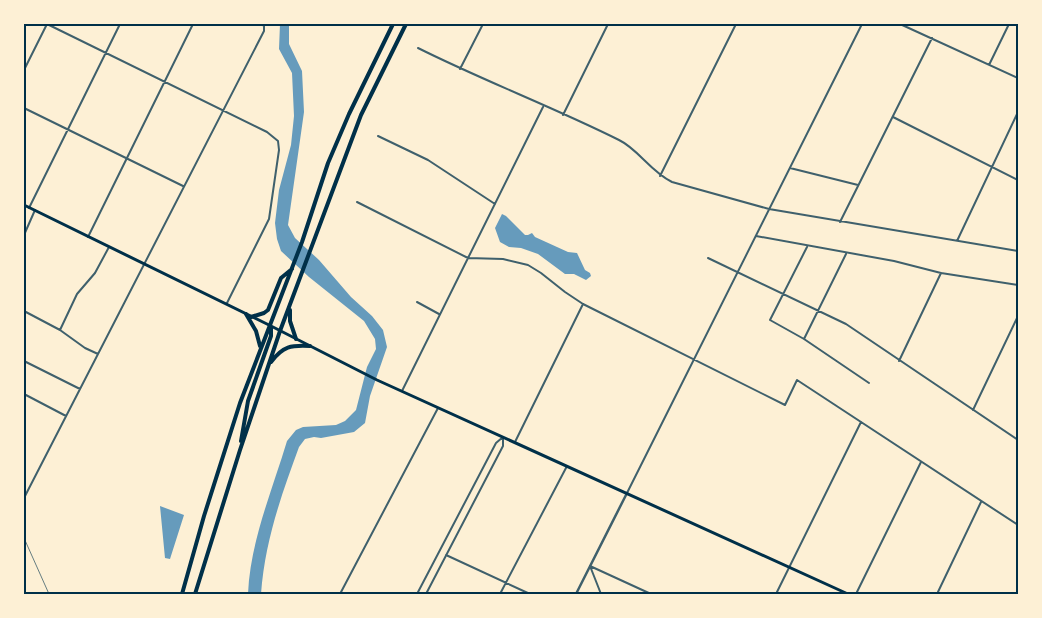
<svg xmlns="http://www.w3.org/2000/svg" width="1042" height="618" viewBox="0 0 1042 618" font-family="'Space Grotesk',sans-serif">
<style>
.water{fill:#669bbc}
.lines{fill:none;stroke-linecap:round;stroke-linejoin:round}
.minor{stroke:#3f606c;stroke-width:2}
.tertiary{stroke:#3f606c;stroke-width:2.5}
.secondary{stroke:#003049;stroke-width:3}
.trunk{stroke:#003049;stroke-width:4}
.rail{stroke:#657d81;stroke-width:1}
.neatline{fill:none;stroke:#003049;stroke-width:2}
</style>
<rect width="100%" height="100%" fill="#fdf0d5"/>
<path class="water" d="M280,24H289V44L302,71L304,112L288,225L295,238L319,260L351,297L372,316L383,330L387,347L370,396L365,423L354,432L321,438L314,437L305,439L299,447C281,496 265,541 261,594H248C250,542 272,491 287,441L296,430L303,427L336,425L345,421L356,410L367,367L376,349L375,339L364,321L309,277L281,251L277,239L275,223L279,190L291,145L294,116L292,73L279,49Z
M502,214L506,216L525,235H528L532,233L535,237L568,252L577,253L585,270L590,273L591,276L586,280L574,274H565L538,254L521,248L509,247L500,242L495,228Z
M160,506L184,515L170,559L165,558Z"/>
<g class="lines">
<path class="minor" d="M47,24L267,132L278,141L279,150L269,219L227,303
M900,24L1018,78
M418,48C484,81 553,107 619,140C638,149 650,171 672,182L769,209L1018,251
M989,65L1009,24
M460,69L483,24
M24,70L47,24
M24,108L183,186
M563,115L608,24
M893,117L1018,180
M378,136L428,160L495,204
M790,168L858,185
M660,176L736,24
M357,202L468,258L503,259L528,265L541,273L565,292L583,304L785,405L797,380L1018,525
M29,208L120,24
M840,222L932,38
M24,235L35,210
M756,236L894,261L941,273L1018,285
M88,237L193,24
M957,241L1018,112
M807,247L770,320L804,339L869,383
M708,258L846,324L1018,440
M417,302L439,314
M24,311L60,330L85,348L98,354
M60,330L77,294L95,273L109,247
M804,339L846,254
M24,361L80,389
M899,361L941,273
M402,391L543,107
M24,394L66,416
M973,410L1018,316
M515,442L583,304
M627,493L862,24
M24,498L264,31V26L261,24
M446,555L530,594
M590,566L651,594
M590,566L601,594
M340,594L438,408
M417,594L496,443L503,437
M426,594L503,446V437
M500,594L567,466
M776,594L861,422
M856,594L921,462
M937,594L981,502
M1017,594L1018,591"/>
<path class="tertiary" d="M576,594L627,493"/>
<path class="secondary" d="M24,205L271,326L377,380L848,594"/>
<path class="trunk" d="M290,310V321L296,339
M246,314L256,331L260,346
M251,317L264,313L268,310L281,278L292,269
M271,362C283,346 291,345 310,346
M241,441L248,401L271,336V328
M182,594L204,516L240,403L302,242L328,163L349,114L393,24
M195,594L240,450L280,331L361,115L406,24"/>
<path class="rail" d="M24,538L49,594"/>
</g>
<rect width="1042" height="618" fill="none" stroke="#fdf0d5" stroke-width="50"/>
<rect x="25" y="25" width="992" height="568" class="neatline"/>
</svg>
